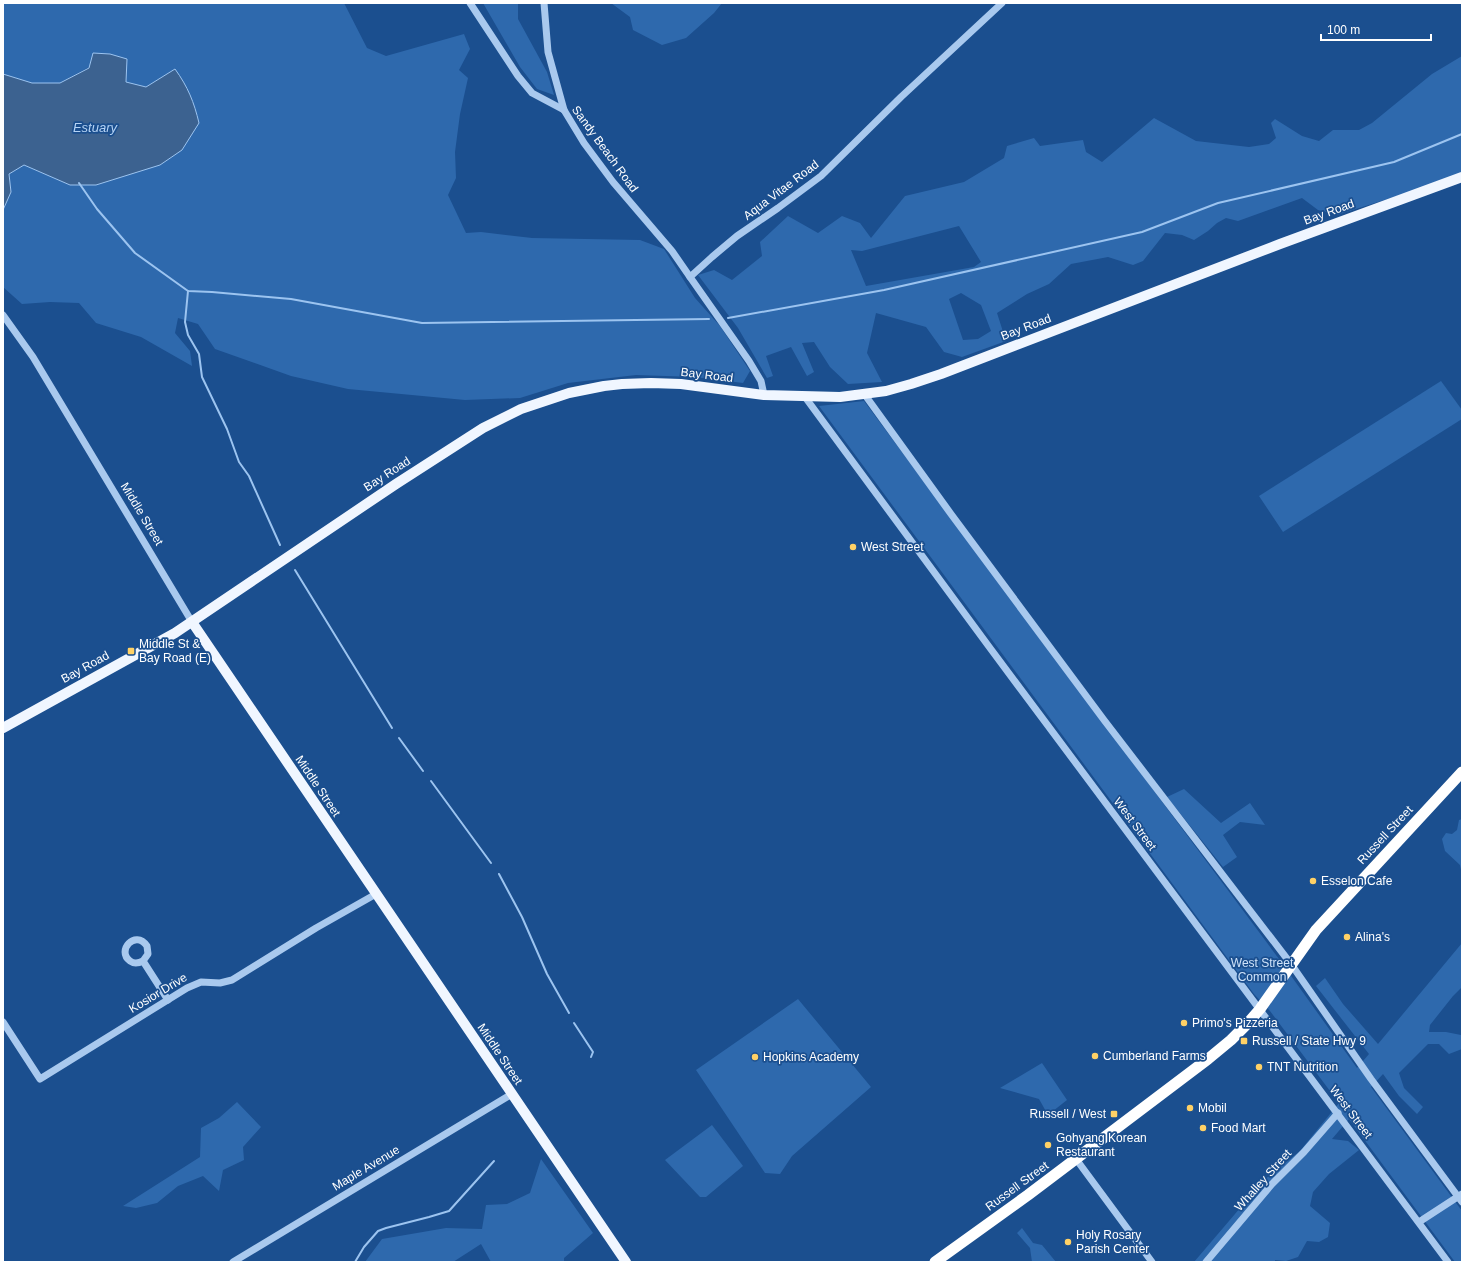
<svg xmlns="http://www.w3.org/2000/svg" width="1465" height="1265" viewBox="0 0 1465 1265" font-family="Helvetica,sans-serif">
<rect width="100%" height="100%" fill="#1b4f8f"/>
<g fill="#2e69ad" fill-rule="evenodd">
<polygon points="3,3 344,3 367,48 386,56 464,34 470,49 459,70 468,78 460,114 455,152 456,178 448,195 466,233 481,232 532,238 640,240 664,249 695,298 720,326 750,371 743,383 695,377 636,375 568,383 520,398 465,400 348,389 291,376 215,349 198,324 178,318 175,333 190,351 192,366 141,337 96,323 79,303 50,302 22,304 3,287 3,210 11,192 9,174 24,165 70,185 99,184 117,178 175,69 146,87 126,82 89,67 60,83 32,83 3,74"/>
<polygon points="483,3 518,3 518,19 547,72 554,95 537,89 520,67"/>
<polygon points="611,3 722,3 714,13 686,38 662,45 633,30 630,17"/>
<path d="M1462,56V173L1416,190L1337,215L1318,210L1302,198L1238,221L1226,218L1217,223L1208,231L1194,240L1182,235L1165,233L1143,261L1133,265L1108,257L1071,264L1049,284L1027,294L997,313L1006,341L962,357L944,352L926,327L876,313L867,353L882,382L848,384L830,367L814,342L802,343L814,372L807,376L791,347L766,356L773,376L767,378L738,328L698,275L714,270L732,280L762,256L760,242L788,216L818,233L842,216L860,223L871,238L905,196L964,182L1004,158L1007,146L1034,138L1040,146L1083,140L1086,152L1102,162L1154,118L1196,141L1249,147L1269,144L1276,138L1271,123L1275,119L1302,136L1319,141L1333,130H1359L1372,123L1432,74ZM959,226L981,262L974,267L866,286L851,250L862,251ZM961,293L981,305L991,331L978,339L963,340L949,299Z"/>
<polygon points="1441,381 1462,410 1462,419 1283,532 1259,496"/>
<polygon points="864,401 1279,959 1357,1068 1369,1054 1316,986 1325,978 1343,1004 1378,1044 1462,943 1462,987 1453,996 1430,1025 1429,1032 1446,1032 1461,1035 1462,1049 1449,1054 1439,1044 1428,1044 1399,1073 1404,1088 1423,1107 1417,1114 1399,1096 1383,1074 1371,1087 1462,1211 1462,1262 1455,1262 1349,1119 1332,1139 1348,1141 1359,1150 1329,1174 1313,1192 1310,1206 1330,1223 1328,1237 1319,1242 1307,1241 1298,1257 1286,1261 1275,1260 1275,1262 1194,1262 1264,1180 1300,1151 1339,1103 1270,1011 1254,994 819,406"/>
<polygon points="1184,789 1221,823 1250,803 1265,825 1240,822 1223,835 1237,857 1223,867 1167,797"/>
<polygon points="1462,819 1462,874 1460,865 1445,851 1442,839 1446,833 1452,834 1457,830 1459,820"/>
<polygon points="798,999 871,1087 792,1156 780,1174 765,1173 696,1070"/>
<polygon points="1042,1063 1067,1100 1048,1115 1039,1099 1000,1088"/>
<polygon points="237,1102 261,1127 243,1147 244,1160 223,1170 219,1191 203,1176 178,1186 157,1203 136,1208 123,1206 200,1157 201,1128 219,1118"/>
<polygon points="712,1125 743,1166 706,1197 700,1197 665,1160"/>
<polygon points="541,1159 593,1233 564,1258 564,1262 491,1262 481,1244 453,1262 365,1262 382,1239 446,1228 482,1229 486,1205 507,1204 530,1193"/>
<polygon points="1022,1228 1033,1243 1042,1245 1056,1262 1032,1262 1030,1248 1017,1233"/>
</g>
<path fill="#3c6290" stroke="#9cc4f0" d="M93,53L110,54L127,59L126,82L146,87L175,69C188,87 194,102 199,123L182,150L160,165L96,185H70L24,165L9,174L11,192L3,210V74L32,83H60L89,68Z"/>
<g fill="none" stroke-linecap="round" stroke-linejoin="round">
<g stroke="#9cc4f0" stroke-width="2">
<polyline points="79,183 97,209 135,253 188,291 212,292 291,299 422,323 709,319"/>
<polyline points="188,291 185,322 188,335 199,354 202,377 227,429 239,462 249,476 280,545"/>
<polyline points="728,318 884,290 1142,232 1218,203 1394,162 1462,134"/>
<polyline points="295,570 392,728"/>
<polyline points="399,738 423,771"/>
<polyline points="431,781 491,863"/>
<polyline points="499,874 522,917 547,974 569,1013"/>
<polyline points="574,1023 593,1052 591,1057"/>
<polyline points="355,1262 364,1247 378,1231 386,1228 429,1217 449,1211 494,1161"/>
</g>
<g stroke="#a9c9ee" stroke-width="7">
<polyline points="470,3 518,76 532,93 564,110 584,143 613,182 672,251 690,277"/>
<polyline points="544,3 548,52 564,110"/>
<polyline points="3,315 33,357 192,622"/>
<polyline points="764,395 761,381 749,361 690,277 712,257 737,236 778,208 821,176 901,97 1002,3"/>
<polyline points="865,395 951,514 1104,720 1291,964 1371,1079 1462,1202"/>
<polyline points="805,397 990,648 1448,1262"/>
<path d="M143,961C139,963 134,964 130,961C116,951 135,929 147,946L148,954L143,961L168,1000"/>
<polyline points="3,1022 40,1079 187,988 201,982 220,983 232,980 316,928 376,894"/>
<polyline points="1076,1159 1152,1262"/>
<polyline points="1419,1222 1462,1194"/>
<polyline points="233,1262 512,1094"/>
<polyline points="1206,1262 1272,1184 1304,1152 1338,1113"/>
</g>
<g stroke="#f0f6ff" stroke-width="10">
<polyline points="192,622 626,1262"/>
<polyline points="3,728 175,633 396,484 483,428 521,409 569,393 604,386 622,384 651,383 681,384 764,395 840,397 886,391 911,384 941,374 1280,244 1462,177"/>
</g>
<polyline stroke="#fff" stroke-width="11" points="935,1262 1028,1195 1208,1059 1231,1040 1247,1024 1260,1009 1316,930 1462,772"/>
</g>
<g fill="#ffd166" stroke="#1b4f8f" stroke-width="1.5">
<circle cx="853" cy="547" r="4"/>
<rect x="127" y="647" width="8" height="8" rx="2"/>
<circle cx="1313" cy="881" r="4"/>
<circle cx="1347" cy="937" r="4"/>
<circle cx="1184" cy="1023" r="4"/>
<rect x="1240" y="1037" width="8" height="8" rx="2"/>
<circle cx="1095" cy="1056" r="4"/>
<circle cx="755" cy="1057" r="4"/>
<circle cx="1259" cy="1067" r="4"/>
<circle cx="1190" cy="1108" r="4"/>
<rect x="1110" y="1110" width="8" height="8" rx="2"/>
<circle cx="1203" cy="1128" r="4"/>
<circle cx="1048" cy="1145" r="4"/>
<circle cx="1068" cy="1242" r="4"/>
</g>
<g text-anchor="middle" stroke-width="3.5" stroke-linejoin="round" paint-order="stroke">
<g font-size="12" fill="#fff" stroke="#1b4f8f">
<text transform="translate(605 149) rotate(54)" y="4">Sandy Beach Road</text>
<text transform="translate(781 190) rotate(-37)" y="4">Aqua Vitae Road</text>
<text transform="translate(1329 212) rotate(-20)" y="4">Bay Road</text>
<text transform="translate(1026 327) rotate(-21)" y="4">Bay Road</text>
<text transform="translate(707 375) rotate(7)" y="4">Bay Road</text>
<text transform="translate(387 474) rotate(-33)" y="4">Bay Road</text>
<text transform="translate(142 514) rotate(59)" y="4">Middle Street</text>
<text transform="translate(85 667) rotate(-29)" y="4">Bay Road</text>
<text transform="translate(318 786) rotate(56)" y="4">Middle Street</text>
<text transform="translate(1135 824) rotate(53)" y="4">West Street</text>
<text transform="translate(1385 835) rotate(-47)" y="4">Russell Street</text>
<text transform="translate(158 993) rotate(-31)" y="4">Kosior Drive</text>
<text transform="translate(500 1054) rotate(56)" y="4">Middle Street</text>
<text transform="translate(1351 1112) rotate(53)" y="4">West Street</text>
<text transform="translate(366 1168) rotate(-31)" y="4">Maple Avenue</text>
<text transform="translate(1263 1180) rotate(-48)" y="4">Whalley Street</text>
<text transform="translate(1017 1186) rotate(-36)" y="4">Russell Street</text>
</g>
<g font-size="12" fill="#fff" stroke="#1b4f8f" text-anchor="start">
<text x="861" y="551">West Street</text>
<text x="139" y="648">Middle St &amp;<tspan x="139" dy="14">Bay Road (E)</tspan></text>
<text x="1321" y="885">Esselon Cafe</text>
<text x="1355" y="941">Alina's</text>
<text x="1192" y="1027">Primo's Pizzeria</text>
<text x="1252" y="1045">Russell / State Hwy 9</text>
<text x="1103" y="1060">Cumberland Farms</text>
<text x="763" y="1061">Hopkins Academy</text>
<text x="1267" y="1071">TNT Nutrition</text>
<text x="1198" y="1112">Mobil</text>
<text x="1106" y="1118" text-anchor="end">Russell / West</text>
<text x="1211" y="1132">Food Mart</text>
<text x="1056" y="1142">Gohyang Korean<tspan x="1056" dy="14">Restaurant</tspan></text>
<text x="1076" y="1239">Holy Rosary<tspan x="1076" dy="14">Parish Center</tspan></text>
</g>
<g font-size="12" fill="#cfe3fa" stroke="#1b4f8f">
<text x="1262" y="967">West Street<tspan x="1262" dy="14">Common</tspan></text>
</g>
<g font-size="13" font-style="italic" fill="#b5d3f5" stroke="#1b4f8f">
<text x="95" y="132">Estuary</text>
</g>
</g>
<rect width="1465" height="1265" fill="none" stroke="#ffffff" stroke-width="8"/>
<path d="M1321 34v6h110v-6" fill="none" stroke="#ffffff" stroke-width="2"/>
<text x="1327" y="34" font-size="12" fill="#ffffff" stroke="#1b4f8f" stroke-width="3" paint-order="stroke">100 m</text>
</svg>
